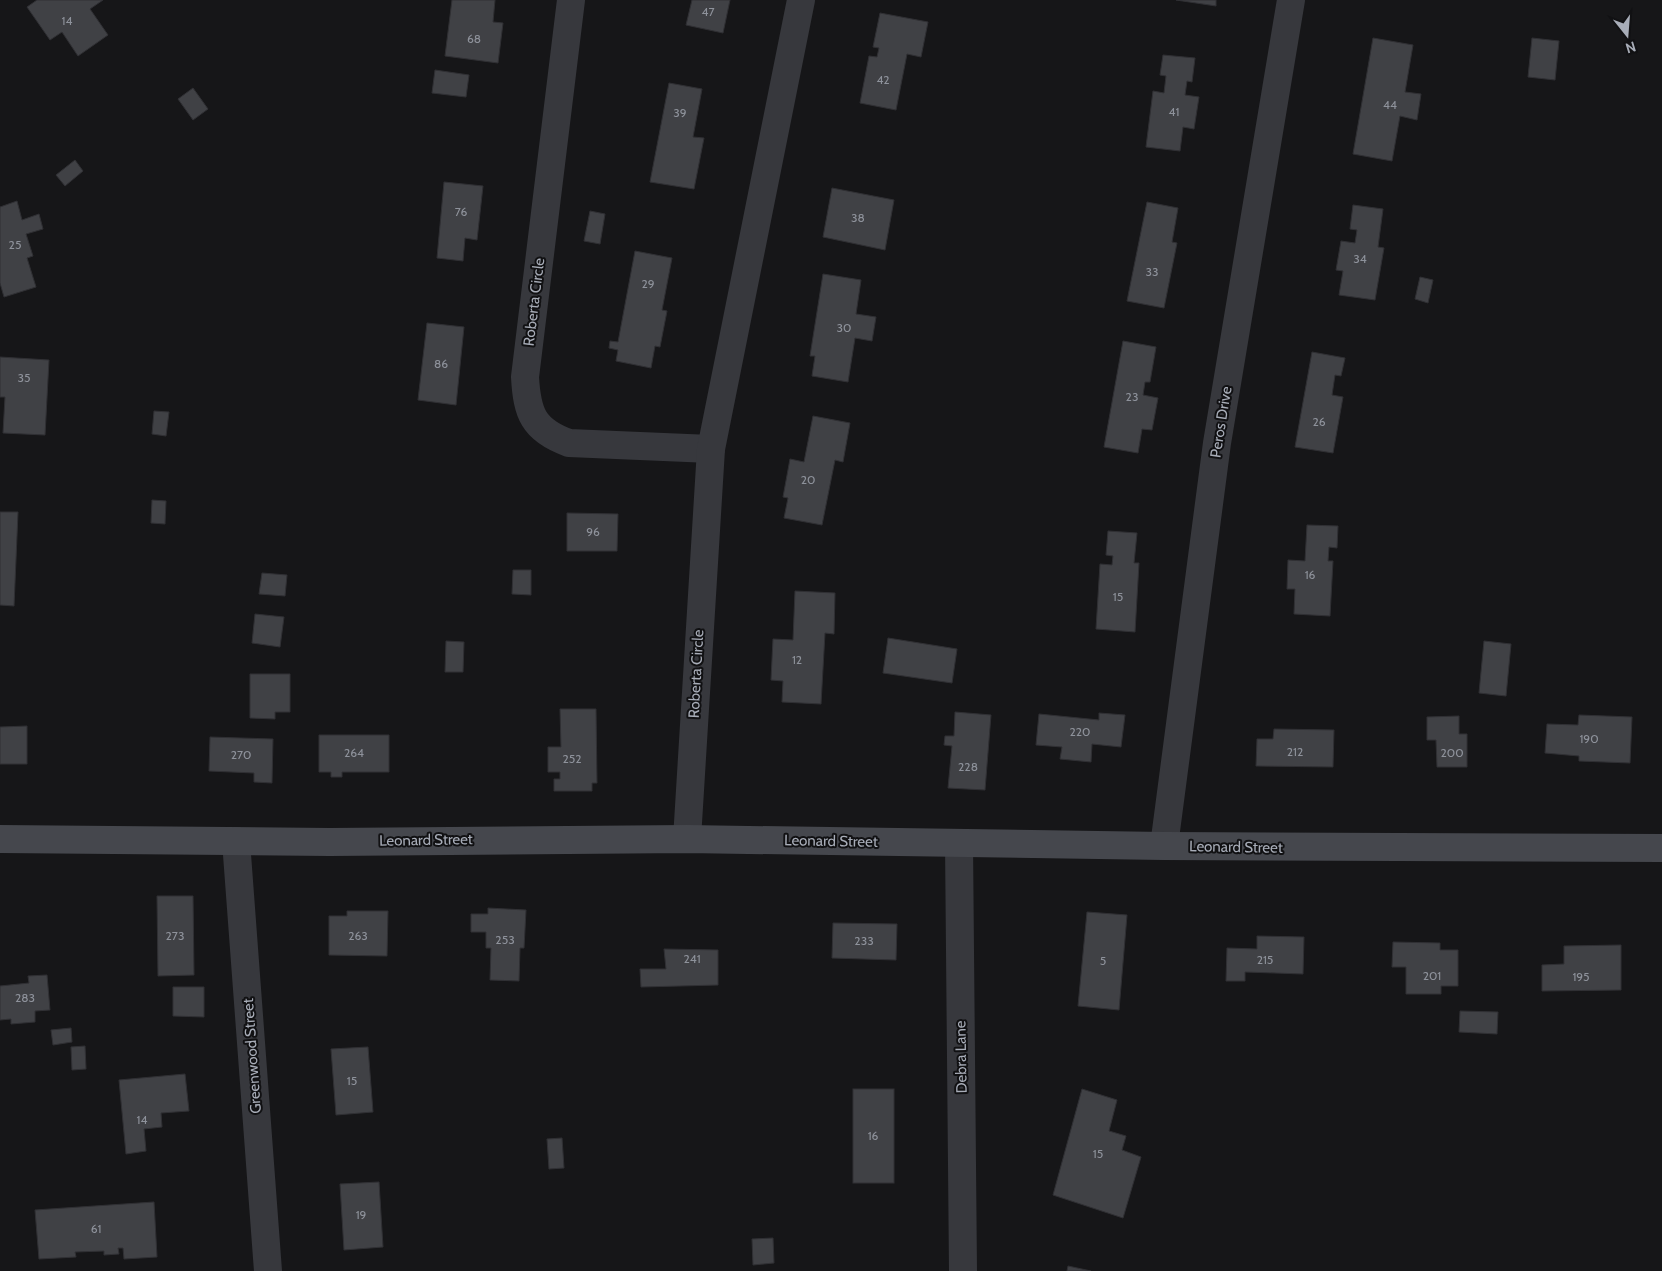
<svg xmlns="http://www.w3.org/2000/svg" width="1662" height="1271" viewBox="0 0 1662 1271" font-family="Cabin,sans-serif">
<rect width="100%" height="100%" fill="#161618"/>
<g fill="#404145" stroke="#303034">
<polygon points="37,0 103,0 90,9 108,35 78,56 62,32 50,40 27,7"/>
<polygon points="452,0 495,0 493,22 503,23 498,63 445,56"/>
<polygon points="692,0 730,0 723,33 686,25"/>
<polygon points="1176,0 1216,0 1216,6"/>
<polygon points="880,13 928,22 921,57 907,54 896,110 860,103 869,56 877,57 879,48 873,47"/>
<polygon points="1373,38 1413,45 1405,92 1421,94 1417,120 1400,116 1392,161 1353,154"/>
<polygon points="1532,38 1559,41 1555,80 1528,77"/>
<polygon points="1163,55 1195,58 1192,82 1187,81 1185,95 1199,97 1194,129 1183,127 1180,151 1146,147 1153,91 1164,93 1166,76 1160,75"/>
<polygon points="435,70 469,75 466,97 432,93"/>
<polygon points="669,83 702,89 693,137 704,138 694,189 650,182"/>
<polygon points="193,88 208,109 193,120 178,99"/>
<polygon points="75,160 83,171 65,186 56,175"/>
<polygon points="444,182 483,186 477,240 465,238 463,261 437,258"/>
<polygon points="832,188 894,200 885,250 823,237"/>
<polygon points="17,201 22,220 39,214 43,229 26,234 33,256 27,258 36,287 4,297 0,283 0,207"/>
<polygon points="1147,202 1178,208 1172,242 1177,243 1164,308 1127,301"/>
<polygon points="1353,205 1383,209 1378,247 1384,248 1375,300 1339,295 1343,271 1336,270 1341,241 1355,243 1357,230 1350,229"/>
<polygon points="590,211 605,214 600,244 584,241"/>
<polygon points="635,251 672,258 662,310 667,311 660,347 655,346 651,368 616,361 618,350 609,348 610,341 618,342"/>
<polygon points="823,274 861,280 856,314 876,317 872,341 855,338 848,382 812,376 815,356 810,356"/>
<polygon points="1420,277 1433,280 1428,303 1415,299"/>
<polygon points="427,323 464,327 456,405 418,400"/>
<polygon points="1123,341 1156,347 1150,382 1145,382 1143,395 1158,398 1152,430 1142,429 1138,453 1104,447"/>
<polygon points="1312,352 1345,358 1341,376 1335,375 1332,395 1343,397 1333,453 1295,447"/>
<polygon points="0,357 49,360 45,435 3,433 5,397 0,397"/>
<polygon points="154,411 169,412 166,436 152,434"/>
<polygon points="813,416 850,423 843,462 835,460 822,525 784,518 788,498 783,497 790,459 804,462"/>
<polygon points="152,500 166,501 165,524 151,523"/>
<polygon points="0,512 18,512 14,606 0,605"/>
<polygon points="567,513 618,514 617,551 567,551"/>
<polygon points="1307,525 1338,526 1337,548 1329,547 1328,561 1333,561 1330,616 1294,614 1295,589 1287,589 1288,560 1305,561"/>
<polygon points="1108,531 1137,533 1134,563 1139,563 1135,632 1096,629 1100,564 1112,565 1113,556 1106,555"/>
<polygon points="513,570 531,570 531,595 512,594"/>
<polygon points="262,573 287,575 285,596 259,594"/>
<polygon points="795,591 835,593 834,634 825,633 821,704 782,702 783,681 771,680 773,639 793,640"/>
<polygon points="255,614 284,617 280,647 252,643"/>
<polygon points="888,638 957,649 952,683 883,673"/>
<polygon points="446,641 464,642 463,672 445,672"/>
<polygon points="1484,641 1511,644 1506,696 1479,693"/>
<polygon points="250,674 290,674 290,712 275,712 275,719 250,718"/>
<polygon points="560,709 596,709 597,783 592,783 592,791 554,791 554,779 560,779 560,772 548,772 548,747 561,747"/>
<polygon points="955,712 991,715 985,790 948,788 952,746 944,745 945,736 954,736"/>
<polygon points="1099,713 1125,715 1121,747 1092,744 1091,762 1060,759 1062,747 1036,745 1039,714 1099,720"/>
<polygon points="1579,715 1632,717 1630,763 1579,761 1579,756 1545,753 1547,724 1578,725"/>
<polygon points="1459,716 1459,734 1467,734 1467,767 1437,767 1436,740 1427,740 1427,717"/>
<polygon points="27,726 27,764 0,764 0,727"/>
<polygon points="1274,729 1334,730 1333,767 1256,766 1257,739 1273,739"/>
<polygon points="319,735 389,735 389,772 342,772 342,777 331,777 331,772 319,772"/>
<polygon points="210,737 273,739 272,783 254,782 254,773 209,771"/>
<polygon points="157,896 193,896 194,975 158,976"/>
<polygon points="488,908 526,910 524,948 520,948 519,981 490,980 491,948 486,948 486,932 471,932 471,914 488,914"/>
<polygon points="347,911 388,911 387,956 329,955 329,916 347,916"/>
<polygon points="1087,912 1127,915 1119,1010 1078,1006"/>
<polygon points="833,923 897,924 896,960 832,958"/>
<polygon points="1257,936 1304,937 1303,974 1245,972 1245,981 1226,981 1227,948 1257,949"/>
<polygon points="1393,942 1440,943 1440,950 1458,950 1458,986 1441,986 1441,994 1406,994 1406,967 1392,967"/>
<polygon points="1621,945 1621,990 1542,991 1542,965 1564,964 1564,946"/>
<polygon points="664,949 718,950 718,985 641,987 640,969 666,969"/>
<polygon points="47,975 50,1010 35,1011 35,1022 11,1024 11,1019 0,1020 0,986 29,983 28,976"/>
<polygon points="173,987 204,987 204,1017 173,1016"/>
<polygon points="1460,1011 1498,1012 1497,1034 1459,1032"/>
<polygon points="71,1028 72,1042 53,1045 51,1030"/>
<polygon points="85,1046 86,1069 72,1070 71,1047"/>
<polygon points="368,1047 373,1112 336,1115 331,1049"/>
<polygon points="185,1074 189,1111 161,1113 162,1127 144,1129 146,1151 126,1154 119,1080"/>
<rect x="853" y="1089" width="41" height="94"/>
<polygon points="1082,1089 1117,1100 1109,1131 1126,1136 1122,1150 1141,1157 1123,1218 1053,1195"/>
<polygon points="562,1138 564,1168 549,1169 547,1139"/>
<polygon points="379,1182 383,1247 344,1250 340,1184"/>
<polygon points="154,1202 157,1257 124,1259 123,1248 118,1248 119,1254 104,1255 104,1251 75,1252 76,1257 39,1259 35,1210"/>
<polygon points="773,1238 774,1263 753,1265 752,1239"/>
<polygon points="1068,1266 1091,1271 1067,1271"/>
</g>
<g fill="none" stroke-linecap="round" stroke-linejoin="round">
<g stroke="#37383d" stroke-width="28">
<path d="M571,0L525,377C527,413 533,430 569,443L711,449"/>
<polyline points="687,839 711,449 801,0"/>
<polyline points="236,841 268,1271"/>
<polyline points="959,843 963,1271"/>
<polyline points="1164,846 1217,443 1291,0"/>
</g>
<polyline stroke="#45474d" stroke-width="28" points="0,839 330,842 687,839 1164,846 1662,848"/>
</g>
<g text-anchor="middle" stroke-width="4" stroke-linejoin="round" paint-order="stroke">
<g font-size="12" fill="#8e929b">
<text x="708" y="16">47</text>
<text x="67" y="25">14</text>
<text x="474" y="43">68</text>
<text x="883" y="84">42</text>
<text x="1390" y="109">44</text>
<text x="1174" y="116">41</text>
<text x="680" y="117">39</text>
<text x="461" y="216">76</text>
<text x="858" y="222">38</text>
<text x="15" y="249">25</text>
<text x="1360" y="263">34</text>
<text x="1152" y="276">33</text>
<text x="648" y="288">29</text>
<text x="844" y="332">30</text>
<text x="441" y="368">86</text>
<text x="24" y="382">35</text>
<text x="1132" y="401">23</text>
<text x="1319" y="426">26</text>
<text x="808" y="484">20</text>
<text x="593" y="536">96</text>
<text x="1310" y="579">16</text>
<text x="1118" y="601">15</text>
<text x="797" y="664">12</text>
<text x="1080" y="736">220</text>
<text x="1589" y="743">190</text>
<text x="1295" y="756">212</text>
<text x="354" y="757">264</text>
<text x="1452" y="757">200</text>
<text x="241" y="759">270</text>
<text x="572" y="763">252</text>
<text x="968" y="771">228</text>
<text x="175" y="940">273</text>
<text x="358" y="940">263</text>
<text x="505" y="944">253</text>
<text x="864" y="945">233</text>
<text x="692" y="963">241</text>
<text x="1265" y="964">215</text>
<text x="1103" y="965">5</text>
<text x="1432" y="980">201</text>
<text x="1581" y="981">195</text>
<text x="25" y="1002">283</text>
<text x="352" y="1085">15</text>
<text x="142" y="1124">14</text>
<text x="873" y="1140">16</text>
<text x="1098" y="1158">15</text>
<text x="361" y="1219">19</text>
<text x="96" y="1233">61</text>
</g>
<g font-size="15" fill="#a8adb8" stroke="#111113">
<text transform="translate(534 302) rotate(-83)" y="5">Roberta Circle</text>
<text transform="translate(1221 422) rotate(-81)" y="5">Peros Drive</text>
<text transform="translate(696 674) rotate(-87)" y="5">Roberta Circle</text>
<text transform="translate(426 840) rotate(-1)" y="5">Leonard Street</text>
<text transform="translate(831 841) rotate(1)" y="5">Leonard Street</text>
<text transform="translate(1236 847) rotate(1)" y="5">Leonard Street</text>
<text transform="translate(252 1056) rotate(-94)" y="5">Greenwood Street</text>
<text transform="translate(961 1057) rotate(-91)" y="5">Debra Lane</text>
</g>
</g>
<g transform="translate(1627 35) rotate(163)" stroke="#111113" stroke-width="4" paint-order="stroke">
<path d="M0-4L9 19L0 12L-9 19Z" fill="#a8adb8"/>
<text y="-8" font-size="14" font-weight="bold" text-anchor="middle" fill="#a8adb8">N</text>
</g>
</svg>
